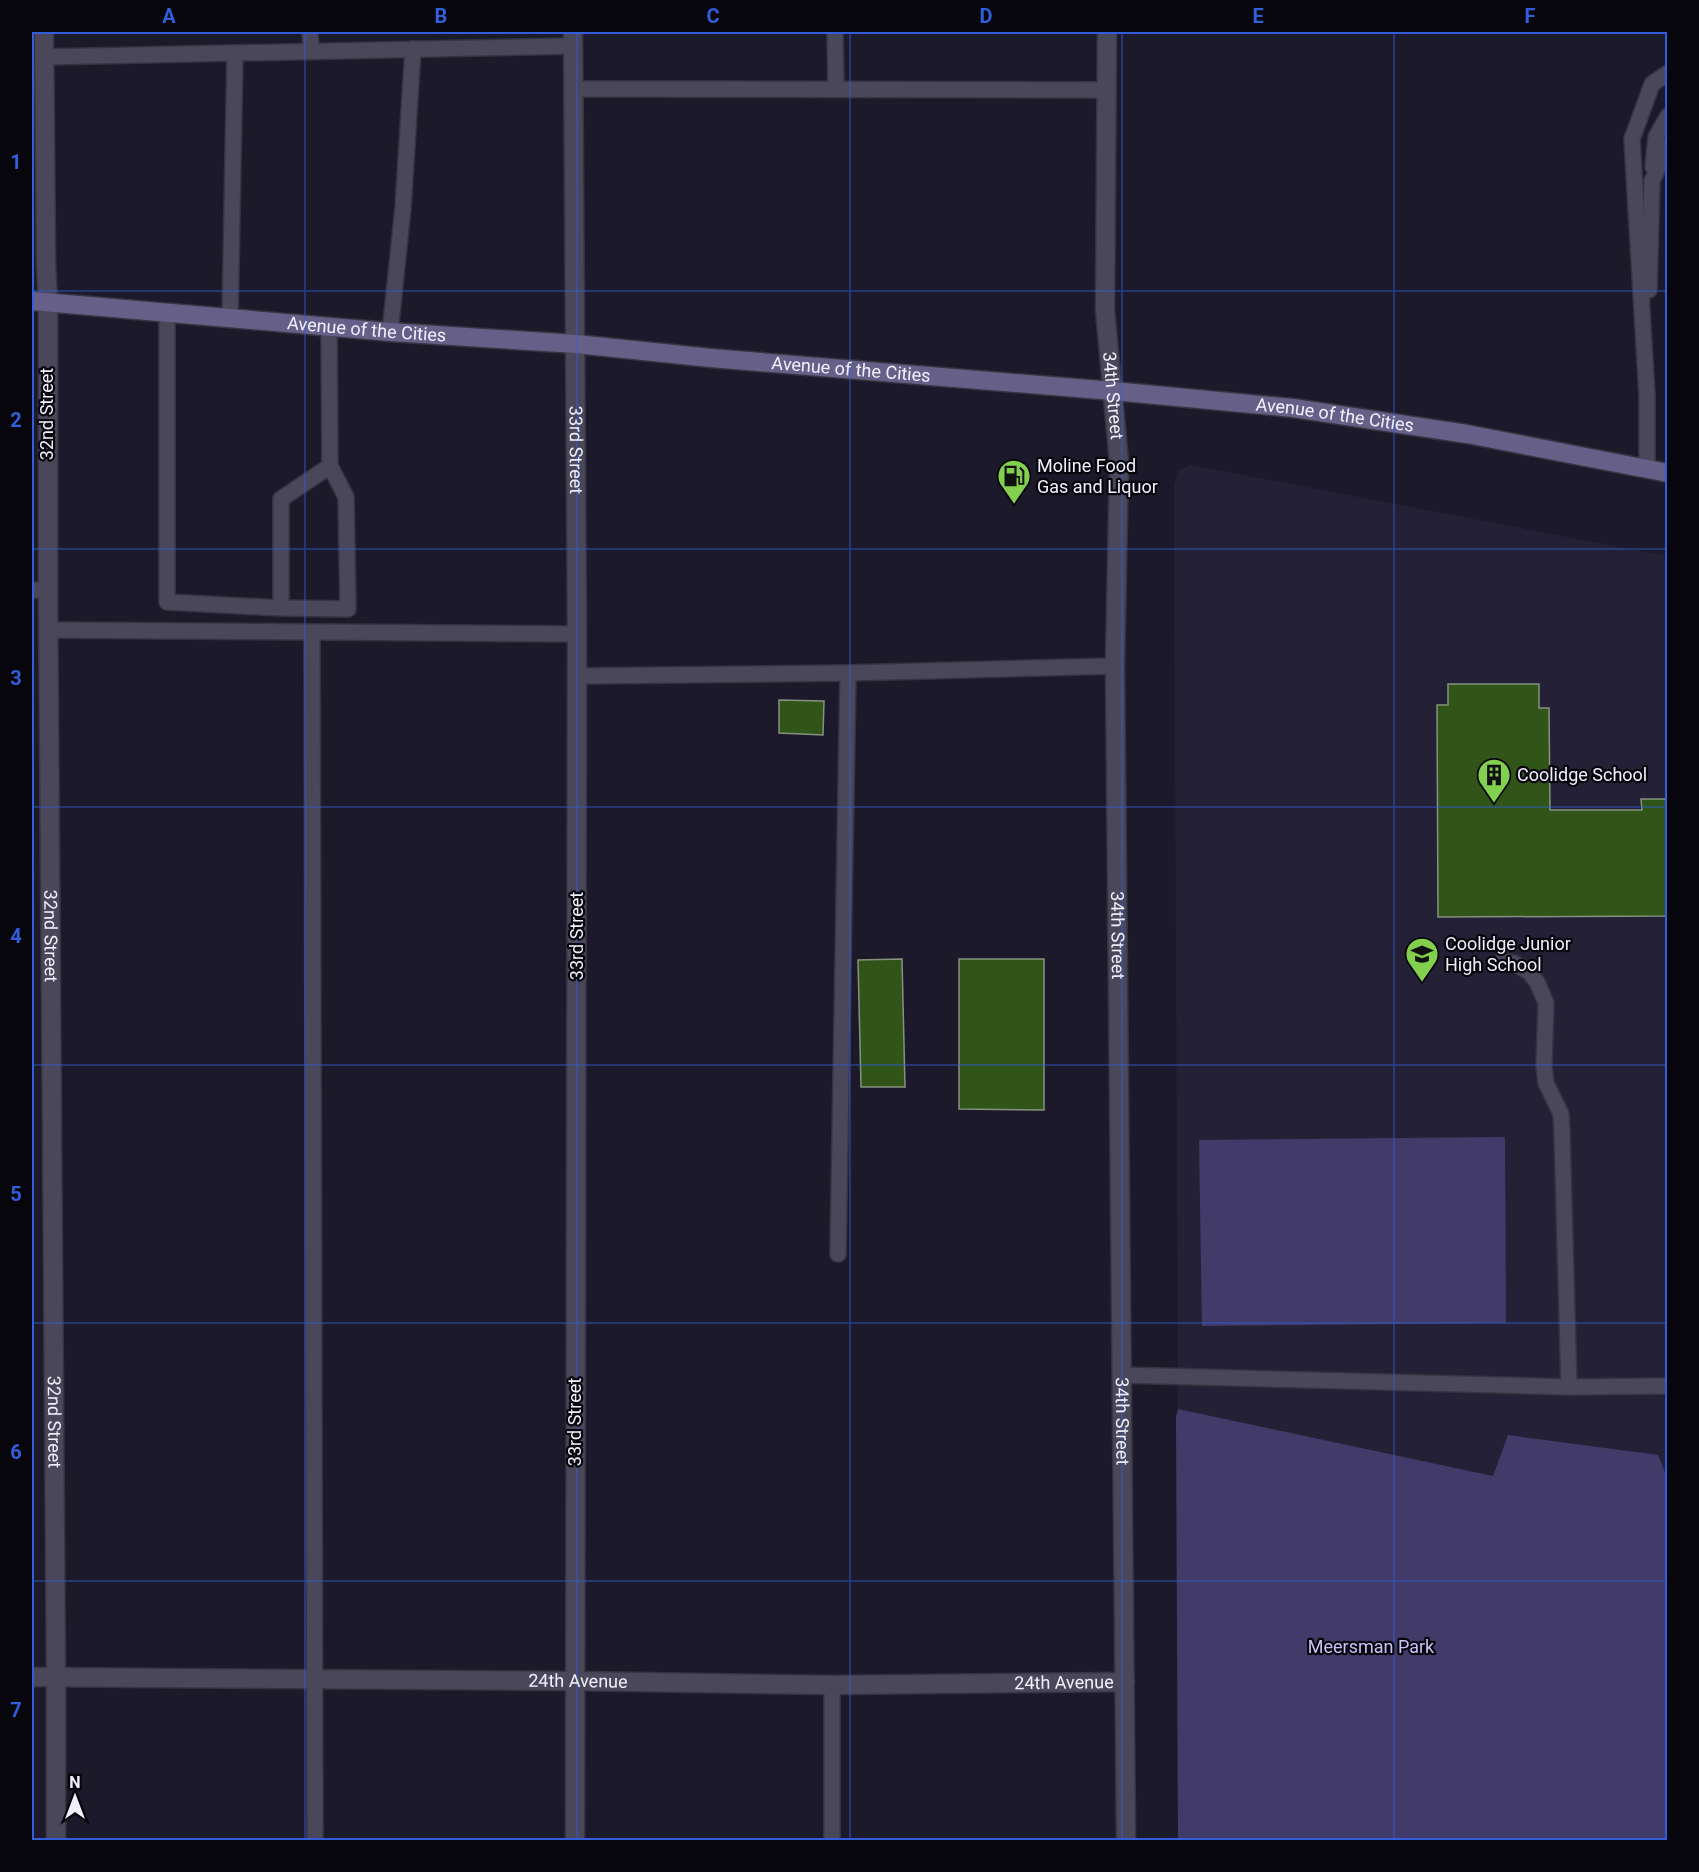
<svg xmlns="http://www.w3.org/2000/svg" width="1699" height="1872" viewBox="0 0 1699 1872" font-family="Roboto,sans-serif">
<rect width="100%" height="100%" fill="#1c1a2a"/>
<polygon fill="#242137" points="1191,465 1667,556 1667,1513 1178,1409 1174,486 1178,471"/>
<g fill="#423b69">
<polygon points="1505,1137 1506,1323 1202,1326 1199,1140"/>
<polygon points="1178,1409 1493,1476 1508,1435 1658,1455 1668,1480 1667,1840 1178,1840 1176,1417"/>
</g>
<g fill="#315418" stroke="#86927f" stroke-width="1.5">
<polygon points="1448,684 1539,684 1539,708 1549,708 1550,810 1642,810 1641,799 1668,799 1668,916 1438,917 1437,705 1448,705"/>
<polygon points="779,700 824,701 823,735 779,733"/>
<polygon points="902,959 905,1087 861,1087 858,960"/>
<polygon points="959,959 1044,959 1044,1110 959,1109"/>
</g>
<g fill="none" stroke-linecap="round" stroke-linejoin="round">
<g stroke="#363441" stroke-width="18">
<g id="service">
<polyline points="310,32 311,51"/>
<polyline points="835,32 836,89"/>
<polyline points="44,57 573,46"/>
<polyline points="573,89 1107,90"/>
<polyline points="1653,167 1656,137 1668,116"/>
<polyline points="1649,290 1652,181 1668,146"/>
<polyline points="167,312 167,602 281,608 348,609 346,497 330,466 329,327"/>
<polyline points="230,318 235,53"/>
<polyline points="390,332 403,208 413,49"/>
<polyline points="1647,469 1647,396 1632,139 1652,84 1668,73"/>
<polyline points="32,590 48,590"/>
<polyline points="281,608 281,499 330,466"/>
<polyline points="50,630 577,634"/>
<polyline points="312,632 315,1840"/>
<polyline points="577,676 848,673 1115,666"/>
<polyline points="1502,961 1514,963 1529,972 1537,982 1546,1003 1544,1066 1546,1083 1561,1114 1562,1133 1569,1387"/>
<polyline points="838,1254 848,673"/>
<polyline points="1122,1375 1569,1387 1668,1386"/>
<polyline points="832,1685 832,1840"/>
</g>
</g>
<g stroke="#363441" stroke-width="21">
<g id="minor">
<path id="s1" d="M44,32L46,263L48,302V590L56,1677V1840"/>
<path id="s2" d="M573,32L577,634L575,1840"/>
<path id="s3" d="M32,1677L575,1681L832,1685L1125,1682"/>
</g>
</g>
<g stroke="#363441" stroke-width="21">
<g id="tertiary">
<path id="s4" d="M1107,32L1105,310L1119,462L1115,666L1126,1840"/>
</g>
</g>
<g stroke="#363441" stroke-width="21">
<g id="secondary">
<path id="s5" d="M32,301L390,332L576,344L711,358L1113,391L1293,408L1467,434L1668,473"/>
</g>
</g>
<use href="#service" stroke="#494759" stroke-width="15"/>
<use href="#minor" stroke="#494759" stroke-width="18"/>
<use href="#tertiary" stroke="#494759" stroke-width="18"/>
<use href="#secondary" stroke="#666088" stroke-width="18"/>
</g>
<path fill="none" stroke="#325edc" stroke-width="1.5" stroke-opacity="0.55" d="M305,32V1840M577,32V1840M850,32V1840M1122,32V1840M1394,32V1840M32,291H1668M32,549H1668M32,807H1668M32,1065H1668M32,1323H1668M32,1581H1668"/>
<defs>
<g id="fuel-pin" transform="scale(1.725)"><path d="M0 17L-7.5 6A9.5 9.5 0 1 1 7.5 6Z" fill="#83d04e" stroke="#07060d"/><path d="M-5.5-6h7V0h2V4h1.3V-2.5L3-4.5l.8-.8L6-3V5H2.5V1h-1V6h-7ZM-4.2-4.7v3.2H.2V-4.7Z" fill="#111"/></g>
<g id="building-pin" transform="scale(1.725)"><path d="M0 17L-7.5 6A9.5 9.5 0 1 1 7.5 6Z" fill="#83d04e" stroke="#07060d"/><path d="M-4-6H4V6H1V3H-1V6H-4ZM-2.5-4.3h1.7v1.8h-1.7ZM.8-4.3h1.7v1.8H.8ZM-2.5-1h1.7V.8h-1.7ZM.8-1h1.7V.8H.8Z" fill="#111"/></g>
<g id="school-pin" transform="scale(1.725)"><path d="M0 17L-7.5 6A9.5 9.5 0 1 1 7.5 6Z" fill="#83d04e" stroke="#07060d"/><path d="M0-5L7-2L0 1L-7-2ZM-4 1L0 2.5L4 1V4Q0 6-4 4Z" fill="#111"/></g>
</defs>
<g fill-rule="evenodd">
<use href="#fuel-pin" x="1014" y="476"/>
<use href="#building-pin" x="1494" y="775"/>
<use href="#school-pin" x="1422" y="954"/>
</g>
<g text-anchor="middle" stroke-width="4.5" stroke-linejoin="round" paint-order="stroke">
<g font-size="18" fill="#f0effb" stroke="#07060d">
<text dy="6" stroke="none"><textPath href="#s5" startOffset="336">Avenue of the Cities</textPath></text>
<text dy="6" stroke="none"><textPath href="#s5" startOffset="822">Avenue of the Cities</textPath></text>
<text dy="6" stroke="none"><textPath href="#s4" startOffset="364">34th Street</textPath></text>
<text transform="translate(47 414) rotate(-90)" y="6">32nd Street</text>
<text dy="6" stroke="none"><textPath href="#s5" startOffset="1308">Avenue of the Cities</textPath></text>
<text dy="6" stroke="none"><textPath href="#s2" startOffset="418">33rd Street</textPath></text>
<text dy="6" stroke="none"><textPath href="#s1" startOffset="904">32nd Street</textPath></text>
<text transform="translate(577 936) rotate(-90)" y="6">33rd Street</text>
<text dy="6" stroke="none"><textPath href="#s4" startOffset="904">34th Street</textPath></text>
<text dy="6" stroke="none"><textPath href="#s1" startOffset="1390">32nd Street</textPath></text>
<text transform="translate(575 1422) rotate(-90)" y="6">33rd Street</text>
<text dy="6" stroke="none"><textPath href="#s4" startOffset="1390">34th Street</textPath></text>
<text dy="6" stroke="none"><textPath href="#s3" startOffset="546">24th Avenue</textPath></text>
<text dy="6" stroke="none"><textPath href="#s3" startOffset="1032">24th Avenue</textPath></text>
</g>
<g font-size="18" fill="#f0effb" stroke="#07060d" text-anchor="start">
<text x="1037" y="472">Moline Food<tspan x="1037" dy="21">Gas and Liquor</tspan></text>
<text x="1517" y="781">Coolidge School</text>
<text x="1445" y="950">Coolidge Junior<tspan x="1445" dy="21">High School</tspan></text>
</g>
<g font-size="18" fill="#c8c2f8" stroke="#07060d">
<text x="1371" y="1653">Meersman Park</text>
</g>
</g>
<rect width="1699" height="1872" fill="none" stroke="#07060d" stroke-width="66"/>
<g transform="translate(75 1797)" stroke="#07060d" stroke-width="4.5" paint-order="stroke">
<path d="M0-4.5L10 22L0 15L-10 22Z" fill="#f0effb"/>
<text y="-9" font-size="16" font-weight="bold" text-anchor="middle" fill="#f0effb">N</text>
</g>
<rect x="33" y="33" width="1633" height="1806" fill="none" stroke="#325edc" stroke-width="2"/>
<g font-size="20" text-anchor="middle" font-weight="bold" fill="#325edc">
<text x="169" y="23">A</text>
<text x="441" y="23">B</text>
<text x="713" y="23">C</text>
<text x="986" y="23">D</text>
<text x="1258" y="23">E</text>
<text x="1530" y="23">F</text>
<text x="16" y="169">1</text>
<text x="16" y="427">2</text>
<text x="16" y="685">3</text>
<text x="16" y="943">4</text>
<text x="16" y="1201">5</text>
<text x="16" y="1459">6</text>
<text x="16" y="1717">7</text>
</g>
</svg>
